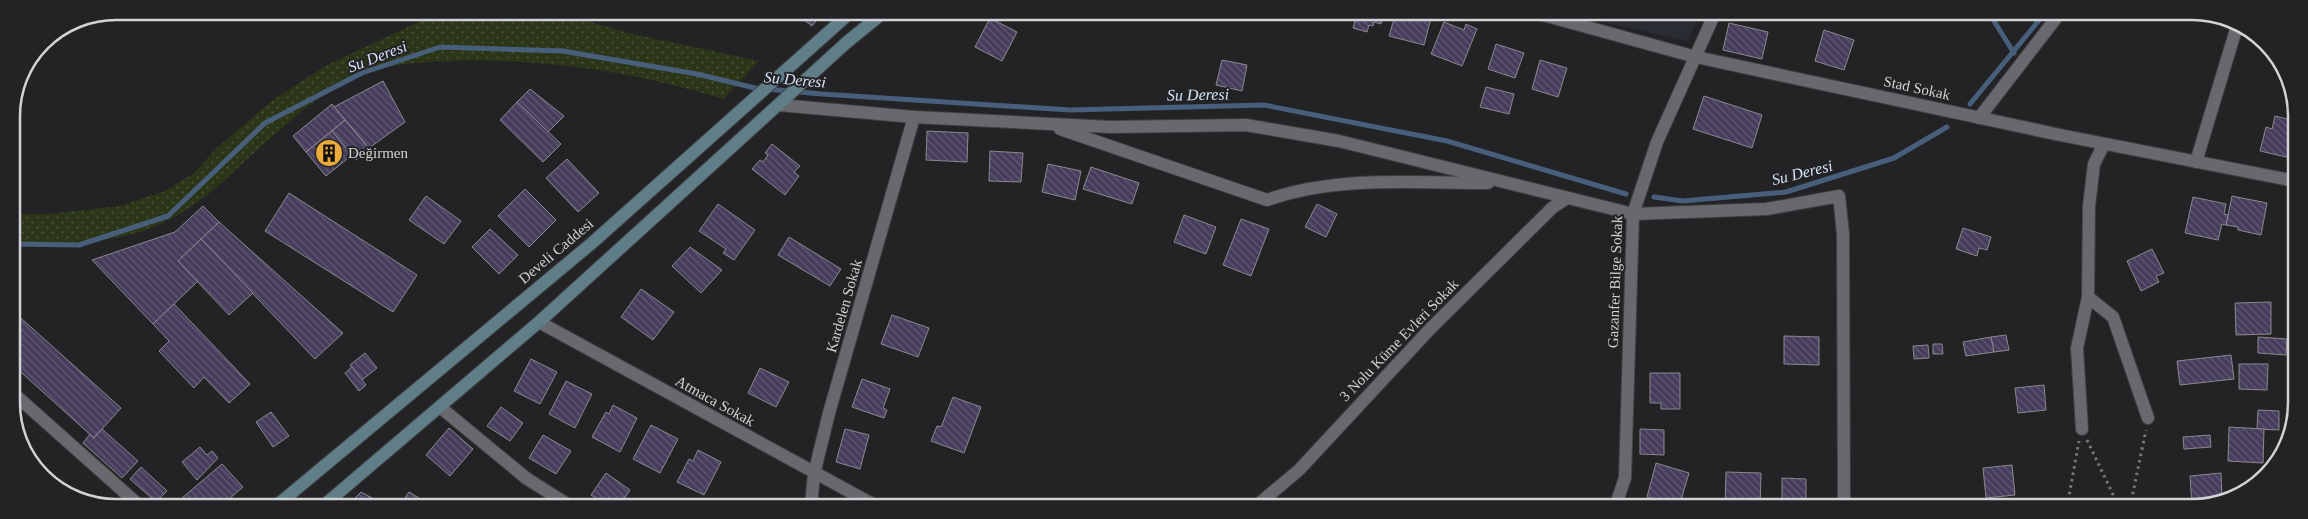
<svg xmlns="http://www.w3.org/2000/svg" width="2308" height="519" viewBox="0 0 2308 519" font-family="Georgia,serif">
<defs>
<pattern id="grass-dots" width="8" height="8" patternUnits="userSpaceOnUse" patternTransform="scale(1.25)"><rect width="8" height="8" fill="#2b3618"/><path d="M2 2h.1M6 6h.1" fill="none" stroke="#495239" stroke-width="1.8" stroke-linecap="round"/></pattern>
<pattern id="building-back-hatch" width="6" height="6" patternUnits="userSpaceOnUse" patternTransform="scale(1.25)"><rect width="6" height="6" fill="#463d5d"/><path d="M-1 5l2 2M0 0l6 6M5-1l2 2" fill="none" stroke="#605873"/></pattern>
</defs>
<rect width="100%" height="100%" fill="#232326"/>
<polygon fill="#2a2c34" points="1564,13 1701,13 1687,41"/>
<path fill="url(#grass-dots)" d="M469,12H544L565,15L633,34L759,61L724,99C635,72 546,58 453,61C416,62 381,64 347,81C320,94 296,116 273,136C249,156 228,179 203,198C145,243 83,247 12,241V214H49L120,206L165,191L194,173L218,147L273,100L327,65L427,18Z"/>
<g fill="none" stroke-linecap="round" stroke-linejoin="round">
<g stroke="#485f7c" stroke-width="5">
<polyline points="1989,13 2014,53"/>
<polyline points="1970,104 2045,13"/>
<polyline points="1654,197 1683,201 1786,192 1894,158 1947,127"/>
<polyline points="12,244 79,245 168,216 265,123 362,73 440,47 563,51 697,74 755,88 822,94 1070,110 1264,105 1447,141 1626,194"/>
</g>
</g>
<g fill="url(#building-back-hatch)" stroke="#8a898d">
<polygon points="793,12 823,12 812,26"/>
<polygon points="1341,12 1384,12 1381,24 1374,22 1373,26 1369,25 1367,32 1353,28 1355,21 1340,17"/>
<polygon points="1396,12 1432,14 1424,45 1389,36"/>
<polygon points="990,18 1017,32 1002,61 975,47"/>
<polygon points="1444,22 1464,30 1466,24 1477,29 1462,66 1431,54"/>
<polygon points="1729,23 1768,32 1762,59 1723,50"/>
<polygon points="1824,30 1854,40 1844,70 1815,61"/>
<polygon points="1496,44 1524,53 1515,78 1488,69"/>
<polygon points="1222,60 1247,65 1242,91 1216,85"/>
<polygon points="1540,60 1567,68 1558,97 1532,89"/>
<polygon points="383,81 405,122 369,148 334,107"/>
<polygon points="1486,87 1514,94 1509,114 1480,107"/>
<polygon points="530,89 564,116 548,132 517,102"/>
<polygon points="1704,96 1762,115 1752,148 1693,129"/>
<polygon points="517,102 561,144 543,162 500,120"/>
<polygon points="332,104 345,120 306,152 293,136"/>
<polygon points="2275,116 2295,121 2295,159 2260,151 2266,127 2272,129"/>
<polygon points="345,120 369,149 356,160 332,131"/>
<polygon points="332,131 352,155 326,176 306,152"/>
<polygon points="927,131 968,133 967,162 926,160"/>
<polygon points="772,144 800,166 794,172 799,176 785,195 752,169 760,160 763,162 768,155 765,153"/>
<polygon points="990,151 1023,153 1021,182 989,181"/>
<polygon points="567,159 599,193 578,212 546,178"/>
<polygon points="1048,164 1081,171 1075,200 1042,192"/>
<polygon points="1091,167 1139,183 1132,204 1083,189"/>
<polygon points="525,189 556,220 529,247 498,216"/>
<polygon points="289,193 417,275 393,312 265,231"/>
<polygon points="426,196 461,221 444,244 409,220"/>
<polygon points="2232,196 2267,203 2261,235 2238,230 2238,227 2226,225"/>
<polygon points="2193,197 2226,204 2224,214 2228,215 2226,225 2222,224 2218,240 2185,233"/>
<polygon points="718,204 755,230 734,260 723,253 726,249 699,231"/>
<polygon points="1317,204 1337,214 1326,237 1305,227"/>
<polygon points="203,206 219,222 178,261 198,281 153,324 92,260 175,232"/>
<polygon points="1184,215 1216,227 1206,254 1174,242"/>
<polygon points="1241,219 1269,229 1251,276 1223,265"/>
<polygon points="219,222 343,333 315,359 201,239"/>
<polygon points="1963,228 1991,237 1987,250 1979,248 1977,256 1956,249"/>
<polygon points="490,229 518,255 499,274 472,247"/>
<polygon points="789,237 841,269 830,286 778,255"/>
<polygon points="201,239 253,293 229,315 178,261"/>
<polygon points="690,247 722,270 701,293 672,266"/>
<polygon points="2152,249 2164,273 2156,276 2159,282 2141,291 2127,261"/>
<polygon points="641,289 674,312 653,340 621,317"/>
<polygon points="2271,302 2271,334 2236,335 2235,303"/>
<polygon points="174,304 250,384 229,403 204,377 194,388 159,351 169,341 153,324"/>
<polygon points="13,311 121,408 94,438 13,365"/>
<polygon points="892,315 929,328 918,357 881,344"/>
<polygon points="2006,335 2009,350 1994,352 1991,337"/>
<polygon points="1784,336 1819,337 1819,365 1784,364"/>
<polygon points="1991,337 1994,352 1966,356 1963,342"/>
<polygon points="2258,337 2287,339 2286,355 2258,353"/>
<polygon points="1933,344 1942,344 1943,354 1933,354"/>
<polygon points="1928,345 1929,358 1914,359 1913,346"/>
<polygon points="365,353 377,368 362,380 350,365"/>
<polygon points="2231,355 2234,379 2180,385 2177,361"/>
<polygon points="531,359 557,372 540,404 514,391"/>
<polygon points="2239,364 2268,364 2267,390 2239,389"/>
<polygon points="352,367 366,385 359,391 345,373"/>
<polygon points="760,368 789,382 776,407 748,393"/>
<polygon points="1650,373 1680,373 1680,409 1661,409 1661,403 1650,403"/>
<polygon points="862,379 890,389 883,408 887,410 884,418 852,407"/>
<polygon points="566,381 592,394 575,428 549,414"/>
<polygon points="2044,385 2046,410 2018,413 2015,388"/>
<polygon points="953,397 981,407 964,453 931,441 937,426 941,427"/>
<polygon points="613,405 637,418 620,452 592,437 606,412 609,414"/>
<polygon points="501,407 523,423 510,441 487,426"/>
<polygon points="2258,410 2279,411 2279,430 2257,429"/>
<polygon points="271,412 289,436 273,447 256,422"/>
<polygon points="651,425 678,439 660,473 633,459"/>
<polygon points="2229,427 2264,429 2263,463 2228,461"/>
<polygon points="449,428 473,449 450,476 426,455"/>
<polygon points="102,429 138,461 122,478 83,443 90,434 94,438"/>
<polygon points="845,429 869,435 860,469 836,462"/>
<polygon points="1640,429 1664,430 1664,455 1640,454"/>
<polygon points="543,435 571,451 556,474 529,458"/>
<polygon points="2210,435 2211,447 2184,449 2183,437"/>
<polygon points="200,447 207,455 212,451 218,458 197,480 182,462"/>
<polygon points="698,450 721,462 704,495 677,482 689,459 693,461"/>
<polygon points="1656,463 1689,473 1679,507 1647,497"/>
<polygon points="222,464 243,487 221,506 189,506 182,498"/>
<polygon points="2012,465 2015,495 1986,498 1983,468"/>
<polygon points="141,467 167,491 156,502 130,479"/>
<polygon points="1726,472 1761,473 1760,507 1725,507"/>
<polygon points="606,473 630,490 619,506 608,506 591,495"/>
<polygon points="2221,473 2222,498 2203,506 2192,507 2190,476"/>
<polygon points="1782,478 1806,479 1806,507 1782,507"/>
<polygon points="361,492 383,504 382,506 353,506 349,504"/>
<polygon points="409,492 432,506 400,506"/>
<polygon points="652,498 667,506 648,506"/>
</g>
<g fill="none" stroke-linecap="round" stroke-linejoin="round">
<g stroke="#3f4042" stroke-width="14">
<g id="street">
<polyline points="1536,13 1696,57 2060,135 2295,181"/>
<polyline points="779,105 914,117 1111,127 1246,125 1339,141 1633,214 1767,209 1839,196 1843,234 1844,507"/>
<polyline points="1979,118 2060,13"/>
<path d="M1060,129L1267,200C1337,175 1415,183 1488,183"/>
<polyline points="2104,144 2094,164 2089,206 2088,297 2113,317 2148,418"/>
<polyline points="2196,162 2237,26"/>
<polyline points="539,322 876,506"/>
<polyline points="13,393 140,506"/>
<polyline points="440,407 526,478 570,506"/>
<polyline points="2082,429 2077,348 2088,297"/>
<polyline points="2291,429 2295,396"/>
<polyline points="811,506 814,474 829,413 914,117"/>
<polyline points="1255,507 1299,470 1430,329 1552,208 1567,198"/>
<polyline points="1615,507 1625,478 1633,214 1657,142 1715,13"/>
</g>
</g>
<g stroke="#3f4042" stroke-width="14">
<g id="secondary">
<polyline points="276,506 592,243 851,12"/>
<polyline points="323,506 539,322 846,43 884,12"/>
</g>
</g>
<g stroke="#77777a" stroke-width="3" stroke-dasharray="2.5 4" stroke-linecap="butt">
<polyline points="2087,440 2119,507"/>
<polyline points="2067,507 2079,441"/>
<polyline points="2130,507 2146,430"/>
</g>
<use href="#street" stroke="#68696d" stroke-width="12"/>
<use href="#secondary" stroke="#5f7e87" stroke-width="12"/>
</g>
<defs>
<g id="building-disc" transform="scale(1.4375)"><circle r="9.5" fill="#ebaa39" stroke="#232326"/><path d="M-4-6H4V6H1V3H-1V6H-4ZM-2.5-4.3h1.7v1.8h-1.7ZM.8-4.3h1.7v1.8H.8ZM-2.5-1h1.7V.8h-1.7ZM.8-1h1.7V.8H.8Z" fill="#111"/></g>
</defs>
<g fill-rule="evenodd">
<use href="#building-disc" x="329" y="153"/>
</g>
<g text-anchor="middle" stroke-width="4" stroke-linejoin="round" paint-order="stroke">
<g font-size="15" fill="#d2d3d5" stroke="#232326">
<text transform="translate(1917 88) rotate(12)" y="5">Stad Sokak</text>
<text transform="translate(556 251) rotate(-40)" y="5">Develi Caddesi</text>
<text transform="translate(1615 282) rotate(-88)" y="5">Gazanfer Bilge Sokak</text>
<text transform="translate(844 306) rotate(-74)" y="5">Kardelen Sokak</text>
<text transform="translate(1399 340) rotate(-46)" y="5">3 Nolu Küme Evleri Sokak</text>
<text transform="translate(715 401) rotate(29)" y="5">Atmaca Sokak</text>
</g>
<g font-size="15" fill="#d2d3d5" stroke="#232326" text-anchor="start">
<text x="348" y="158">Değirmen</text>
</g>
<g font-size="16" font-style="italic" fill="#d2e3f7" stroke="#232326">
<text transform="translate(377 56) rotate(-21)" y="6">Su Deresi</text>
<text transform="translate(795 79) rotate(5)" y="6">Su Deresi</text>
<text transform="translate(1198 94) rotate(-1)" y="6">Su Deresi</text>
<text transform="translate(1802 172) rotate(-14)" y="6">Su Deresi</text>
</g>
</g>
<path d="M0 0H2308V519H0ZM116 20H2192A96 96 0 0 1 2288 116V403A96 96 0 0 1 2192 499H116A96 96 0 0 1 20 403V116A96 96 0 0 1 116 20Z" fill="#232326" fill-rule="evenodd"/>
<path fill="none" stroke="#d2d3d5" stroke-width="2.5" d="M116 20H2192A96 96 0 0 1 2288 116V403A96 96 0 0 1 2192 499H116A96 96 0 0 1 20 403V116A96 96 0 0 1 116 20Z"/>
</svg>
